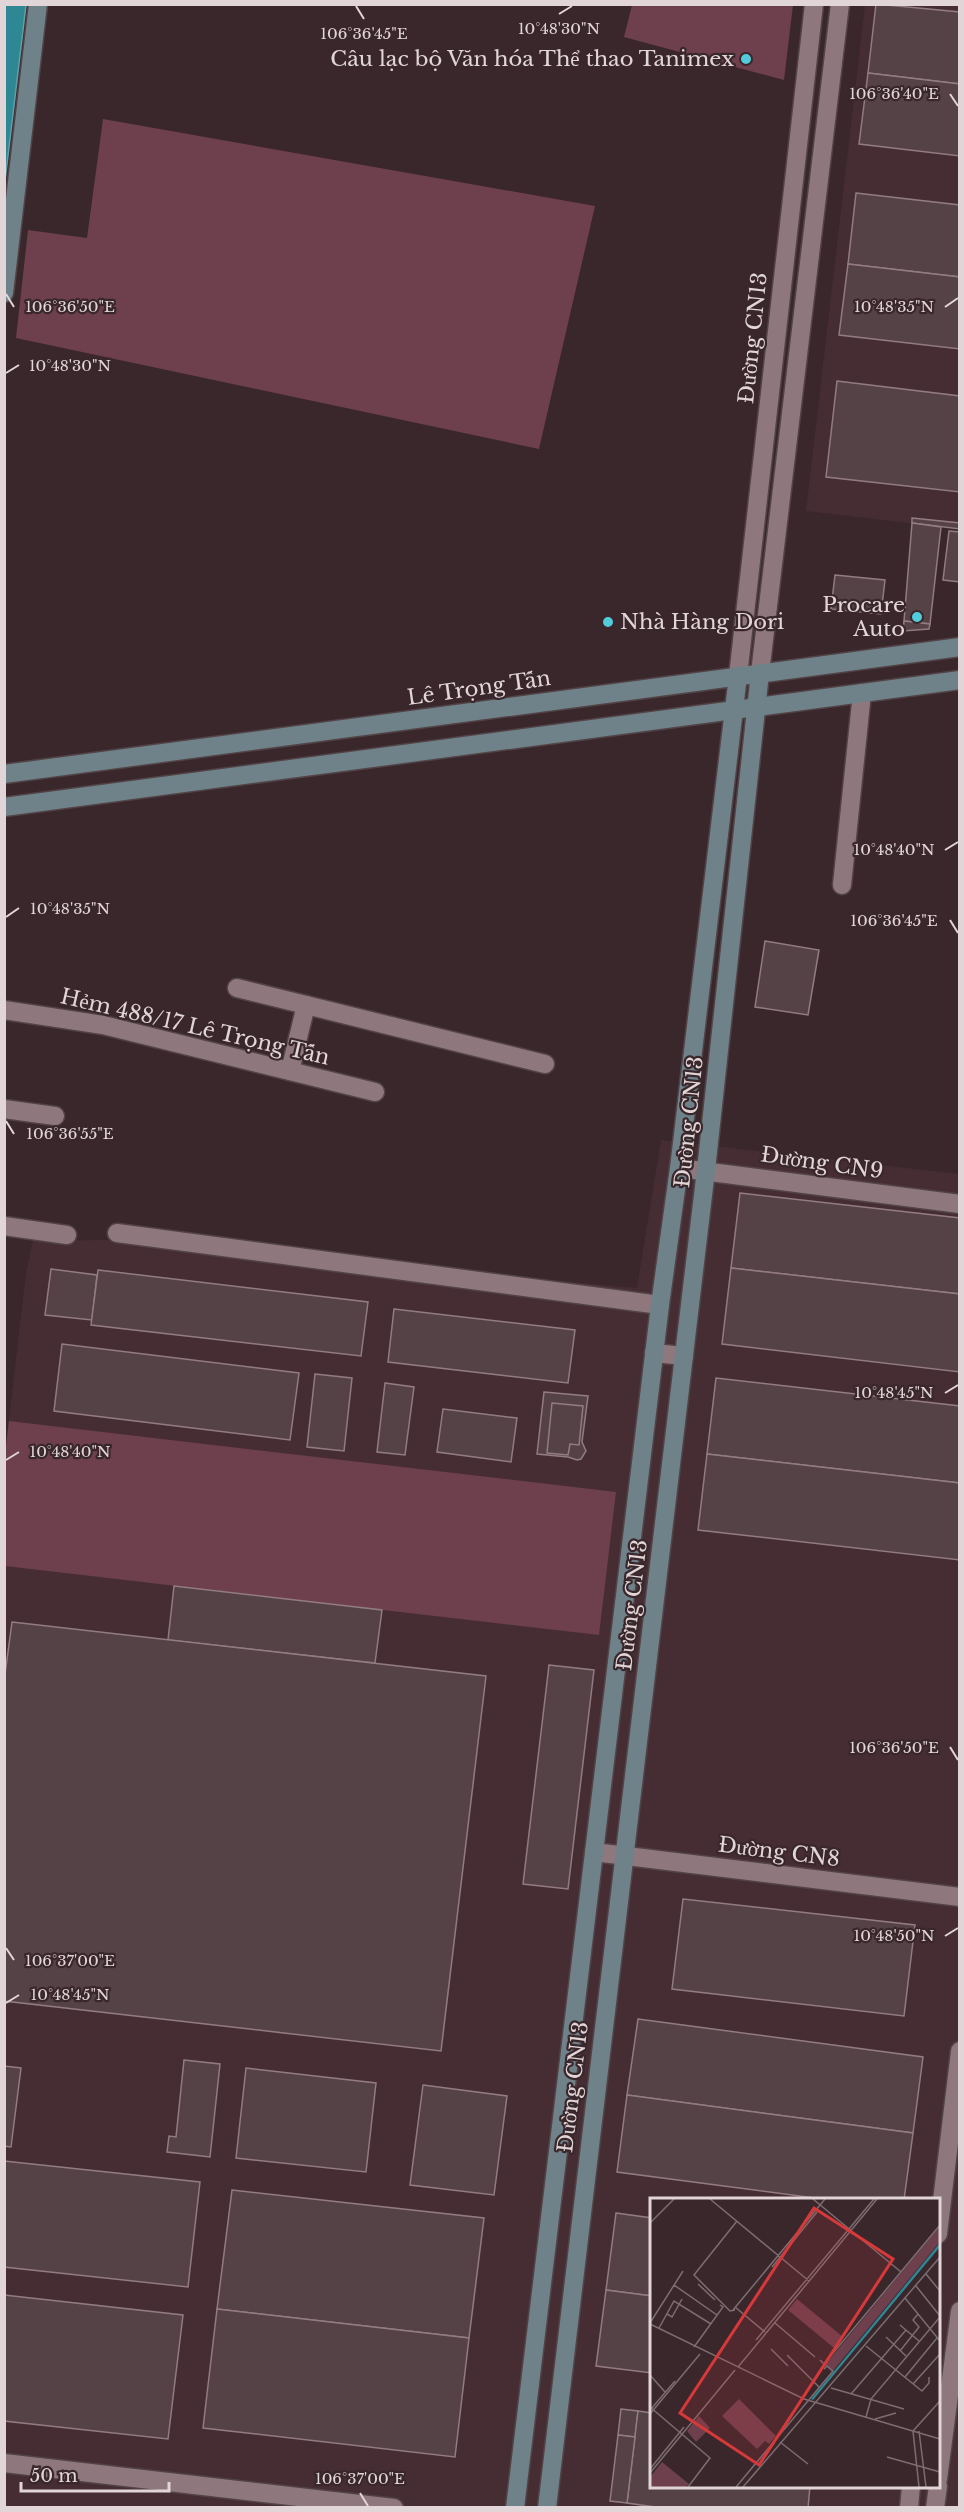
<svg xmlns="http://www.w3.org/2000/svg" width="964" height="2512" viewBox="0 0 964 2512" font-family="'Libre Baskerville',serif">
<rect width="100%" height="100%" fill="#39272c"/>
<g fill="#462d34" fill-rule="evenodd">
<polygon points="865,5 959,5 959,529 806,511"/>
<path d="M661,1140L959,1174V2507L5,2508L4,1462L26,1273L33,1241L104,1240L637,1288ZM652,2200H938V2486H652Z"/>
</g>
<g fill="#6e3f4c">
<polygon points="632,5 793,5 784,80 624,37"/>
<polygon points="103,119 595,206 539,449 16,338 28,230 87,238"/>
<polygon points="9,1421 616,1492 599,1635 5,1566 4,1462"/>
</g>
<polygon fill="#2d8893" stroke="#639fa8" stroke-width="1.5" points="5,4 26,5 5,181 4,5"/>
<g fill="#554246" stroke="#927c81" stroke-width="1.5">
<polygon points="876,4 960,12 960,84 868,73"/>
<polygon points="868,73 960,84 960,156 859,144"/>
<polygon points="856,193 960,205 960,277 848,264"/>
<polygon points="848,264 960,277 960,349 839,335"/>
<polygon points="837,381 960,396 960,492 826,477"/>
<polygon points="912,518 960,523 960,529 912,523"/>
<polygon points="912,523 941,527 930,624 904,621"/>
<polygon points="949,531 960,532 960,582 943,580"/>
<polygon points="835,575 885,580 881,614 831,609"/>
<polygon points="904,621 930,624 929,629 903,631"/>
<polygon points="765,941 819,950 808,1015 755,1007"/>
<polygon points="740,1193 960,1218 960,1294 731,1268"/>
<polygon points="731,1268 960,1294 960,1372 722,1344"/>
<polygon points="51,1269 97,1275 92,1320 45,1315"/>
<polygon points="98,1270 368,1302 361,1356 91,1325"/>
<polygon points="394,1309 575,1330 568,1383 388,1362"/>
<polygon points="62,1344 299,1373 290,1440 54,1411"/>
<polygon points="315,1374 352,1378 344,1451 307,1447"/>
<polygon points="716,1378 960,1406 960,1483 707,1454"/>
<polygon points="385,1383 414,1387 405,1455 377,1452"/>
<polygon points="544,1392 588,1396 582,1442 586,1451 581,1459 577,1460 568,1457 537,1454"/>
<polygon points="552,1403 583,1406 579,1445 570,1444 568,1455 547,1453"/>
<polygon points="443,1409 517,1418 511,1462 437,1452"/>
<polygon points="707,1454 960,1483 960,1560 698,1530"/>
<polygon points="174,1586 382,1610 375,1663 168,1640"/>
<polygon points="12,1622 486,1676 441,2051 4,2001 4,1682"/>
<polygon points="549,1665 594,1670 568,1889 523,1884"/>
<polygon points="683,1899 915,1925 904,2016 672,1989"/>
<polygon points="638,2019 923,2057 913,2133 627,2095"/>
<polygon points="184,2060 220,2064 210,2157 167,2152 169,2136 176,2137"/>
<polygon points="4,2066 21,2068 11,2147 4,2146"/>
<polygon points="246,2068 376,2083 366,2172 236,2158"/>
<polygon points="423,2085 507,2096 494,2195 410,2185"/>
<polygon points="627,2095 913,2133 904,2200 830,2200 617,2172"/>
<polygon points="4,2161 200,2182 188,2287 4,2267"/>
<polygon points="232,2190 484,2218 469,2338 217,2309"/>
<polygon points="616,2213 652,2218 652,2296 606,2290"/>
<polygon points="606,2290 652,2296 652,2373 596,2366"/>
<polygon points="4,2295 183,2315 168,2439 4,2421"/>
<polygon points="217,2309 469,2338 455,2457 203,2428"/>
<polygon points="621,2409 638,2411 635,2437 618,2435"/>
<polygon points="638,2411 652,2413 652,2486 810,2486 808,2508 663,2508 627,2503"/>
<polygon points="618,2435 635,2437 627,2503 610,2501"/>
</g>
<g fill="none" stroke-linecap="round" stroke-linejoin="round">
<g stroke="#524347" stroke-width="21">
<g id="street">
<polyline points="760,673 840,4"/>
<polyline points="738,676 814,4"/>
<polyline points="842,885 862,693"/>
<polyline points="237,988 306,1005 290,1071"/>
<polyline points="306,1005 545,1064"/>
<polyline points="4,1010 103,1025 375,1092"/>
<polyline points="4,1109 55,1116"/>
<polyline points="679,1168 960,1204"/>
<polyline points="4,1226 67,1235"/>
<polyline points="117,1233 660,1305"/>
<polyline points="654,1353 684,1356"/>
<polyline points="594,1852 960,1897"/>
<polyline points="938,2234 960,2051"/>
<polyline points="4,2463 394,2508"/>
<polyline points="938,2479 960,2311"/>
<polyline points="909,2508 911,2486"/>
<polyline points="935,2508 938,2486"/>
</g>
</g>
<g stroke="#524347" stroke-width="21">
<g id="secondary">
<polyline points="4,293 38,4"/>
<polyline points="4,774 960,647"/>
<polyline points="4,807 960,680"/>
<polyline points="515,2508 660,1305 679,1168 738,676"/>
<polyline points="547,2508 706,1170 760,673"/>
</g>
</g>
<use href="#street" stroke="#8e787d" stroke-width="18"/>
<use href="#secondary" stroke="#6f8289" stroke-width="18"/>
</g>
<path fill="none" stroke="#e1d5d8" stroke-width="2" d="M356,6L364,19M559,14L572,6M950,94L958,106M6,294L14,307M945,307L958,298M6,373L19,365M945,850L958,842M6,917L19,908M950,920L958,933M6,1121L14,1134M945,1393L958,1385M6,1460L19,1452M950,1747L958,1760M945,1936L958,1928M6,1948L14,1960M6,2003L19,1995M360,2493L368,2506"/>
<g fill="#52cbda" stroke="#39272c" stroke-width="2">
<circle cx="746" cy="59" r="6"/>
<circle cx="917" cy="617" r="6"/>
<circle cx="608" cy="622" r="6"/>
</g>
<g text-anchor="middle" stroke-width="4.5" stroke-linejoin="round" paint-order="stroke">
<g font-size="21" fill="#e1d5d8" stroke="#39272c" text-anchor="end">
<text x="734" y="66">Câu lạc bộ Văn hóa Thể thao Tanimex</text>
<text x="905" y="612">Procare<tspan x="905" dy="24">Auto</tspan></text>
<text x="620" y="629" text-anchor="start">Nhà Hàng Dori</text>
</g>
<g font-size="21" fill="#e1d5d8" stroke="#39272c">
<text transform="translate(753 338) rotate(-84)" y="7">Đường CN13</text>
<text transform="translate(479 688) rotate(-8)" y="7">Lê Trọng Tấn</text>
<text transform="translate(195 1027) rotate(13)" y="7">Hẻm 488/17 Lê Trọng Tấn</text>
<text transform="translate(689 1122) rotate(-84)" y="7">Đường CN13</text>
<text transform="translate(822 1163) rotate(8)" y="7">Đường CN9</text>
<text transform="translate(632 1605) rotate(-83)" y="7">Đường CN13</text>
<text transform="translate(779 1852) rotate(7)" y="7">Đường CN8</text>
<text transform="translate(573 2087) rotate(-83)" y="7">Đường CN13</text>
</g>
</g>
<g transform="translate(650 2198)">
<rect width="290" height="290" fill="#39272c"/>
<path d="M289,29V45L182,174L175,167ZM147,101L193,139L184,150L138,112ZM89,201L126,238L119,246L115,243L107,251L72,218ZM49,218L60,230L46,244L37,233ZM12,264L39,286L36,289H0V279Z" fill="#6e3f4c"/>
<path d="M289,46V50L163,202L161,201Z" fill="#2d8893"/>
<path fill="none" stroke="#7c6d71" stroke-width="1.5" d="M60,1L159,83M163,1L251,74M0,25L24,1M122,69L167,14M276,76L290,93M48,86L65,102M24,87L67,117M266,88L290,118M255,100L290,143M85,109L115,134M83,112L175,1M85,112L80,113L44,77L87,23M17,116L22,119L32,101M0,125L33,73M125,125L165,159M0,126L154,201L290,241M250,127L269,143M9,130L24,103L61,126M236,139L256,158M106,142L224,1M216,148L272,193L279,185V179M44,149L73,109L70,107M121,151L138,168M250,153L269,129L263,122L268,116M137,157L169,189M170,162L174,166L290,27M88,169L227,1M0,177L15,194M255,179L287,140M263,186L290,156M181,190L254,211M201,196L256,132M0,209L60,260L38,289M1,211L25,183M0,216L50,156M216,219L221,201L290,119M225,221L246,215M269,233L276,289M130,244L158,266M237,259L290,274M0,271L34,229M0,275L85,172M86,289L183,173L177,168L174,171M93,289L290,59M269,289L263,233L290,203"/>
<path fill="#d7393a" fill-opacity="0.15" stroke="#d7393a" stroke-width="3" d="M164,10L243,61L109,267L30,215Z"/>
<rect width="290" height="290" fill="none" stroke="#e1d5d8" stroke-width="3"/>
</g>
<g font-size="15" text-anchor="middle" fill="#e1d5d8" stroke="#39272c" stroke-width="4.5" stroke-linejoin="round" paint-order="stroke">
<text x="559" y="34">10°48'30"N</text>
<text x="364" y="39">106°36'45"E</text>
<text x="894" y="99">106°36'40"E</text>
<text x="894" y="312">10°48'35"N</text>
<text x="70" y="312">106°36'50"E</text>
<text x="70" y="371">10°48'30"N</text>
<text x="894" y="855">10°48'40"N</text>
<text x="70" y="914">10°48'35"N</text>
<text x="894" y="926">106°36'45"E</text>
<text x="70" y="1139">106°36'55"E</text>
<text x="894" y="1398">10°48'45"N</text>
<text x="70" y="1457">10°48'40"N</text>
<text x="894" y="1753">106°36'50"E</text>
<text x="894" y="1941">10°48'50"N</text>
<text x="70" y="1966">106°37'00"E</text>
<text x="70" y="2000">10°48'45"N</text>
<text x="360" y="2484">106°37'00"E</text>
</g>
<rect width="964" height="2512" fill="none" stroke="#e1d5d8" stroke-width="12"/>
<path d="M21 2482v9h148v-9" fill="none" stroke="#e1d5d8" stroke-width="3"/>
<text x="30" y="2482" font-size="18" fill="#e1d5d8" stroke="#39272c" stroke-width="4.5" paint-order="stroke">50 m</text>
</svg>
